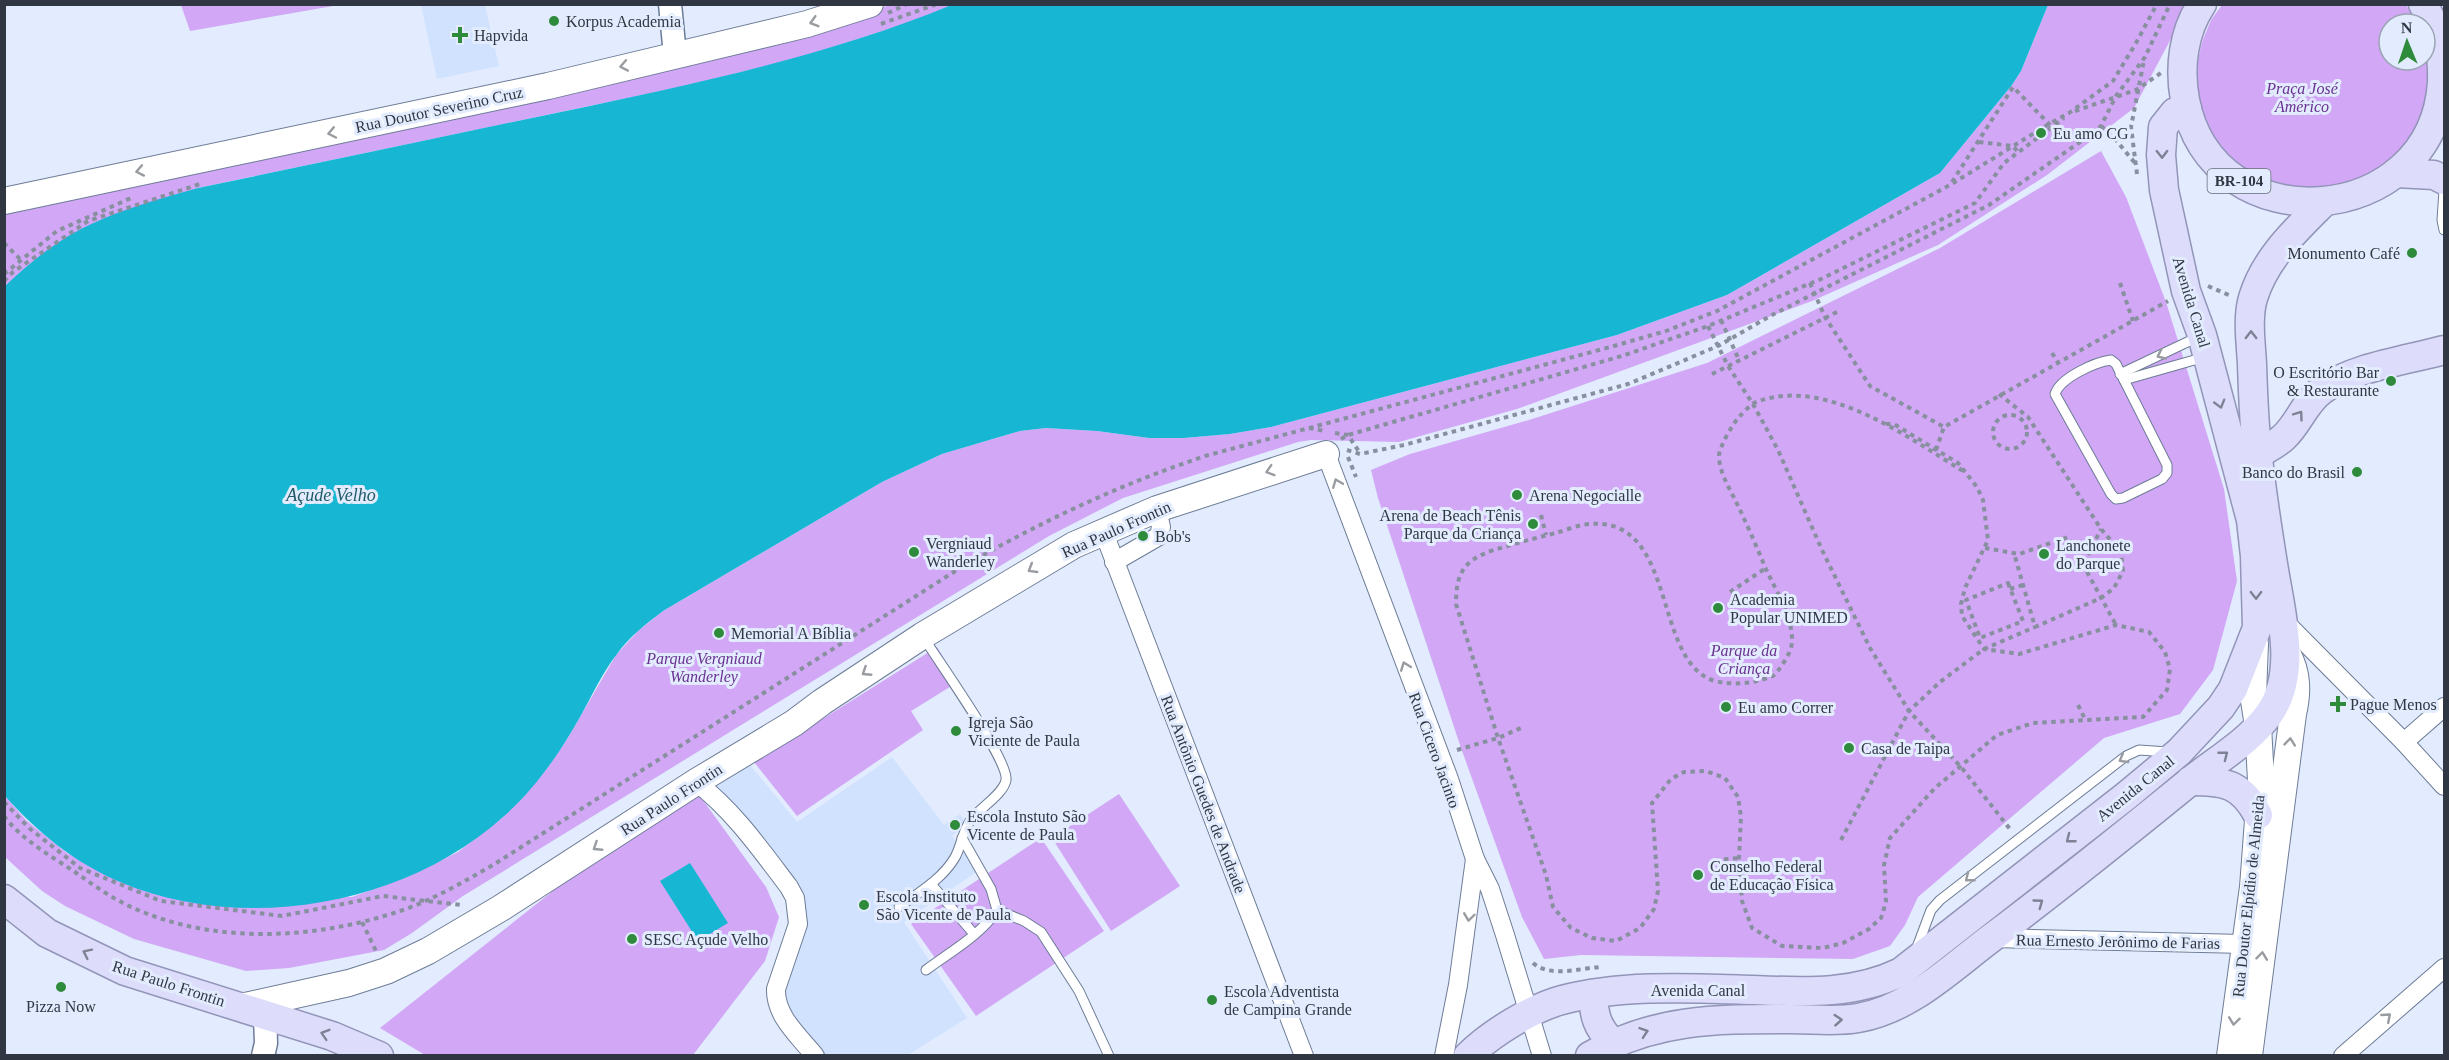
<svg xmlns="http://www.w3.org/2000/svg" width="2449" height="1060" viewBox="0 0 2449 1060" font-family="Georgia,serif">
<rect width="100%" height="100%" fill="#e2ecfe"/>
<g fill="#d1e2ff">
<polygon points="421,5 485,5 499,66 437,79"/>
<polygon points="892,757 944,825 960,814 966,824 952,836 979,870 904,922 967,1018 908,1055 822,1055 775,996 800,909 714,787 750,765 797,822"/>
</g>
<g fill="#d1a7f6">
<polygon points="181,5 181,4 339,5 190,31"/>
<polygon points="891,5 954,5 908,23 795,59 685,86 198,188 59,242 5,287 4,209 700,57"/>
<polygon points="2048,5 2189,5 2134,108 2047,175 1938,245 1812,301 1517,409 1399,442 1311,440 1298,442 1123,498 1049,536 463,896 412,933 384,950 289,968 246,971 134,939 65,906 42,891 5,857 5,796 27,821 67,853 120,882 352,897 407,877 458,852 503,817 542,775 566,741 616,655 638,631 663,611 882,482 942,454 1020,431 1046,428 1097,431 1149,438 1184,438 1230,434 1271,427 1617,335 1727,295 1940,173 2012,85 2021,71"/>
<polygon points="2222,5 2406,5 2419,24 2389,24 2389,60 2425,60 2425,37 2430,56 2424,121 2378,175 2310,194 2243,171 2211,135 2202,113 2197,89 2197,65 2202,42 2211,20"/>
<polygon points="2101,151 2126,197 2166,302 2224,489 2237,581 2213,670 2180,714 2104,738 1918,897 1905,925 1890,946 1853,959 1581,955 1544,959 1522,917 1461,748 1378,498 1371,470 1410,454 1529,420 1707,363 1940,248"/>
<polygon points="937,647 958,682 911,711 923,730 797,816 754,762"/>
<polygon points="697,792 766,887 779,917 765,961 693,1055 425,1055 380,1028 582,868"/>
<polygon points="1119,794 1180,886 1111,931 1052,838"/>
<polygon points="1041,838 1104,931 976,1016 911,924"/>
</g>
<g fill="#17b7d4">
<path d="M954,4L2048,5L2021,71L2012,85L1940,173L1727,295L1617,335L1271,427L1230,434L1184,438H1149L1097,431L1046,428L1020,431L942,454L882,482L663,611C646,624 629,637 617,654C602,673 592,696 580,717C560,753 534,790 503,817C404,906 243,934 120,882C75,863 37,832 5,796L4,287C21,271 39,255 59,242C100,215 151,201 198,188C319,163 440,137 561,112C694,84 828,56 954,4Z"/>
<polygon points="690,863 728,923 698,941 660,881"/>
</g>
<g fill="none" stroke-linecap="round" stroke-linejoin="round">
<g stroke="#6d7c96" stroke-width="11">
<g id="service">
<polyline points="2444,190 2442,220 2444,230"/>
<path d="M2111,360L2116,364L2167,465V473L2162,479L2123,498L2116,499L2111,494L2055,394C2060,378 2095,362 2111,360Z"/>
<polyline points="2120,374 2200,336"/>
<polyline points="2124,380 2205,357"/>
<polyline points="931,884 974,934"/>
<path d="M899,907C918,893 941,880 954,859C961,848 962,833 970,821C978,809 1004,794 1006,780C1009,760 938,661 924,638"/>
<polyline points="997,910 1024,921 1041,932 1079,991 1109,1056"/>
<polyline points="1916,950 1931,910 1940,900 2126,756 2139,750 2168,752"/>
<path d="M926,970C950,952 981,935 997,910L991,889L962,838"/>
</g>
</g>
<g stroke="#6d7c96" stroke-width="20">
<g id="minor">
<polyline points="1326,454 1449,779 1475,859 1458,985 1444,1056"/>
<polyline points="1104,533 1304,1056"/>
<polyline points="1114,562 1159,536 1161,527 1157,509"/>
<polyline points="2285,622 2404,742 2444,786"/>
<polyline points="2404,742 2444,707"/>
<path d="M696,782C733,810 761,850 789,887L795,898L798,924L776,989C775,1016 799,1036 815,1056"/>
<polyline points="1475,859 1490,889 1505,935 1542,1056"/>
<polyline points="1991,938 2244,944"/>
<polyline points="2343,1056 2444,968"/>
</g>
</g>
<g stroke="#6d7c96" stroke-width="25">
<g id="tertiary">
<polyline points="670,4 675,55"/>
<polyline points="263,1056 266,1043 265,1015"/>
</g>
</g>
<g stroke="#6d7c96" stroke-width="28">
<g id="secondary">
<polyline points="4,201 548,86 807,24 870,4"/>
<polyline points="241,1007 349,983 386,971 428,951 501,908 696,782 794,723 822,702 922,636 1074,545 1157,509 1326,454"/>
<polyline points="2230,1056 2253,887 2261,780 2258,726 2253,694 2255,644"/>
<path d="M2249,1056L2293,714C2298,692 2298,673 2287,653"/>
</g>
</g>
<g stroke="#9294b8" stroke-width="31">
<g id="primary">
<path d="M2202,4C2183,32 2179,68 2185,100C2213,246 2433,230 2442,82C2443,54 2438,28 2423,4"/>
<polyline points="2396,173 2434,175 2444,180"/>
<path d="M2257,455C2266,449 2277,444 2284,437C2299,423 2305,402 2322,390C2353,367 2408,360 2444,350"/>
<path d="M2190,781C2224,781 2241,783 2258,815"/>
<polyline points="4,899 47,933 125,971 332,1036 379,1056"/>
<path d="M1593,994C1594,1017 1597,1026 1612,1043"/>
<path d="M1468,1056C1490,1034 1532,1008 1562,1000C1623,984 1691,988 1753,990C1804,992 1854,995 1901,972L2126,796L2179,752L2221,707L2233,689L2257,628L2255,556L2251,520L2202,335L2186,291L2164,190L2161,155L2163,127L2175,112L2187,109"/>
<path d="M1590,1056C1655,1018 1719,1019 1791,1019C1814,1019 1836,1022 1858,1018C1911,1009 1952,967 1994,936C2060,887 2124,835 2188,783C2215,761 2249,742 2269,714C2298,674 2281,613 2274,570C2268,533 2262,495 2258,458C2254,427 2253,395 2252,364C2251,344 2247,318 2253,298C2265,258 2296,230 2324,202"/>
</g>
</g>
<g stroke="#88909f" stroke-width="4" stroke-dasharray="4.5 4.5" stroke-linecap="butt">
<polyline points="888,13 907,4"/>
<polyline points="881,24 937,4"/>
<polyline points="2075,111 2136,90 2161,73"/>
<polyline points="2101,126 2115,139 2135,163"/>
<polyline points="1979,142 2013,146 2018,152"/>
<polyline points="2137,174 2131,127 2144,60"/>
<polyline points="1952,182 2013,87 2050,125"/>
<polyline points="4,243 20,259"/>
<polyline points="4,274 57,231 131,198"/>
<polyline points="4,281 13,272 88,221 203,183"/>
<polyline points="1810,283 1825,317 1870,386 1944,427"/>
<polyline points="2120,283 2133,321"/>
<polyline points="2208,286 2231,296"/>
<polyline points="1721,320 1739,360"/>
<polyline points="1708,326 1728,366 1753,404 1778,450 1822,550 1870,648 1909,711 1961,767 2010,829"/>
<polyline points="2052,353 2058,362"/>
<polyline points="1712,374 1837,312"/>
<polyline points="1999,394 2028,417 2101,529 2121,552 2123,571 2114,588 2101,598 2035,627 2014,553"/>
<circle cx="2010" cy="432" r="17"/>
<path d="M1886,424H1894L1958,463L1977,487L1983,500L1988,540L1965,588L1961,604L1962,616L1984,649L2019,654L2116,625L2149,632L2165,652L2170,669L2167,690L2143,717L2033,723L1997,735L1934,789L1890,838L1884,865L1886,902L1881,918L1869,929L1843,943L1823,948L1782,946L1752,928L1742,901L1739,858L1741,817L1738,797L1725,778L1706,771L1684,772L1671,779L1652,803L1658,891L1654,909L1640,928L1616,941L1592,938L1571,928L1553,907L1546,875L1498,738L1456,604C1456,574 1463,560 1494,550C1514,544 1535,538 1556,533C1566,530 1578,525 1589,524C1679,516 1651,662 1715,681C1732,685 1748,684 1764,679C1774,677 1776,674 1782,665C1787,658 1793,647 1792,638C1791,614 1776,591 1766,569C1757,548 1748,526 1738,506C1731,490 1719,474 1719,455C1720,446 1733,423 1740,416C1744,412 1749,406 1754,403C1823,374 1907,437 1963,471"/>
<polyline points="1309,428 1325,431"/>
<polyline points="1335,433 1348,435 1360,453"/>
<polyline points="1341,439 1348,435 1622,356 1708,326 1821,279 1975,203 2004,163 2064,118"/>
<polyline points="1347,450 1360,454 1404,445 1628,384 1718,346 1772,315 1989,205 2093,133 2101,126 2116,96 2145,57 2170,4"/>
<polyline points="1936,450 1944,427 2168,301"/>
<polyline points="1348,457 1356,477"/>
<polyline points="1541,515 1546,535"/>
<polyline points="1985,548 2019,554 2068,537 2116,625"/>
<polyline points="2084,563 2101,529"/>
<polygon points="2008,583 2023,621 1980,638 1966,600"/>
<polyline points="2010,589 2023,585"/>
<polyline points="1730,592 1766,568"/>
<polyline points="2078,705 2085,719"/>
<polyline points="1457,750 1498,738 1521,728"/>
<polyline points="4,802 29,828 80,868 161,901 282,916 383,896 461,905"/>
<path d="M4,816C22,840 51,856 75,872C92,884 110,897 129,906C212,945 314,940 400,911C433,900 463,882 493,865L957,570C1038,523 1116,486 1205,456L1614,346L1666,331L1717,311L1950,185L2049,124L2069,113L2113,81L2136,43L2157,4"/>
<polyline points="1841,840 1909,711 1940,682 1984,649 2035,627"/>
<polyline points="1715,860 1739,858"/>
<polyline points="362,922 376,951"/>
<path d="M1533,963C1550,978 1580,968 1601,967"/>
</g>
<use href="#service" stroke="#fff" stroke-width="9"/>
<use href="#minor" stroke="#fff" stroke-width="18"/>
<use href="#tertiary" stroke="#fff" stroke-width="22"/>
<use href="#secondary" stroke="#fff" stroke-width="26"/>
<use href="#primary" stroke="#ddddfb" stroke-width="28"/>
</g>
<defs><path id="oneway-chevron" d="M-2-3.5L2.5 0L-2 3.5" fill="none" stroke-width="1.6" stroke-linecap="round" stroke-linejoin="round" transform="scale(1.5)"/></defs>
<g stroke="#989ba0">
<use href="#oneway-chevron" transform="translate(814 22) rotate(164)"/>
<use href="#oneway-chevron" transform="translate(624 66) rotate(169)"/>
<use href="#oneway-chevron" transform="translate(332 133) rotate(168)"/>
<use href="#oneway-chevron" transform="translate(140 171) rotate(169)"/>
<use href="#oneway-chevron" transform="translate(2161 355) rotate(155)"/>
<use href="#oneway-chevron" transform="translate(1270 471) rotate(162)"/>
<use href="#oneway-chevron" transform="translate(1337 483) rotate(-112)"/>
<use href="#oneway-chevron" transform="translate(1032 569) rotate(149)"/>
<use href="#oneway-chevron" transform="translate(1405 666) rotate(-111)"/>
<use href="#oneway-chevron" transform="translate(866 672) rotate(147)"/>
<use href="#oneway-chevron" transform="translate(2290 742) rotate(-84)"/>
<use href="#oneway-chevron" transform="translate(2123 759) rotate(150)"/>
<use href="#oneway-chevron" transform="translate(597 847) rotate(147)"/>
<use href="#oneway-chevron" transform="translate(1969 878) rotate(142)"/>
<use href="#oneway-chevron" transform="translate(1469 917) rotate(98)"/>
<use href="#oneway-chevron" transform="translate(2262 956) rotate(-83)"/>
<use href="#oneway-chevron" transform="translate(2387 1017) rotate(-41)"/>
<use href="#oneway-chevron" transform="translate(2234 1021) rotate(97)"/>
</g>
<g stroke="#7e8295">
<use href="#oneway-chevron" transform="translate(2162 154) rotate(89)"/>
<use href="#oneway-chevron" transform="translate(2251 335) rotate(-90)"/>
<use href="#oneway-chevron" transform="translate(2220 404) rotate(74)"/>
<use href="#oneway-chevron" transform="translate(2299 415) rotate(-54)"/>
<use href="#oneway-chevron" transform="translate(2256 595) rotate(89)"/>
<use href="#oneway-chevron" transform="translate(2224 755) rotate(-38)"/>
<use href="#oneway-chevron" transform="translate(2070 839) rotate(142)"/>
<use href="#oneway-chevron" transform="translate(2039 903) rotate(-36)"/>
<use href="#oneway-chevron" transform="translate(87 953) rotate(-154)"/>
<use href="#oneway-chevron" transform="translate(1838 1020) rotate(-4)"/>
<use href="#oneway-chevron" transform="translate(1644 1032) rotate(-19)"/>
<use href="#oneway-chevron" transform="translate(325 1034) rotate(-163)"/>
</g>
<g fill="#2f8b3c" stroke="#e2ecfe" stroke-width="2">
<circle cx="554" cy="21" r="6"/>
<path d="M457 26h6v6h6v6h-6v6h-6v-6h-6v-6h6z"/>
<circle cx="2041" cy="133" r="6"/>
<circle cx="2412" cy="253" r="6"/>
<circle cx="2391" cy="381" r="6"/>
<circle cx="2357" cy="472" r="6"/>
<circle cx="1517" cy="495" r="6"/>
<circle cx="1533" cy="524" r="6"/>
<circle cx="1143" cy="536" r="6"/>
<circle cx="914" cy="552" r="6"/>
<circle cx="2044" cy="554" r="6"/>
<circle cx="1718" cy="608" r="6"/>
<circle cx="719" cy="633" r="6"/>
<path d="M2335 695h6v6h6v6h-6v6h-6v-6h-6v-6h6z"/>
<circle cx="1726" cy="707" r="6"/>
<circle cx="956" cy="731" r="6"/>
<circle cx="1849" cy="748" r="6"/>
<circle cx="955" cy="825" r="6"/>
<circle cx="1698" cy="875" r="6"/>
<circle cx="864" cy="905" r="6"/>
<circle cx="632" cy="939" r="6"/>
<circle cx="61" cy="987" r="6"/>
<circle cx="1212" cy="1000" r="6"/>
</g>
<g text-anchor="middle" stroke-width="6" stroke-linejoin="round" paint-order="stroke">
<rect fill="#e2ecfe" stroke="#656d7a" stroke-width="1.5" x="2207.5" y="169" width="63" height="24" rx="4.5"/>
<g font-size="15" font-weight="bold" fill="#303742">
<text x="2239" y="186">BR-104</text>
</g>
<g font-size="16" fill="#303742" stroke="#e2ecfe" text-anchor="start">
<text x="566" y="27">Korpus Academia</text>
<text x="474" y="41">Hapvida</text>
<text x="2053" y="139">Eu amo CG</text>
<text x="2400" y="259" text-anchor="end">Monumento Café</text>
<text x="2379" y="378" text-anchor="end">O Escritório Bar<tspan x="2379" dy="18">&amp; Restaurante</tspan></text>
<text x="2345" y="478" text-anchor="end">Banco do Brasil</text>
<text x="1529" y="501">Arena Negocialle</text>
<text x="1521" y="521" text-anchor="end">Arena de Beach Tênis<tspan x="1521" dy="18">Parque da Criança</tspan></text>
<text x="1155" y="542">Bob's</text>
<text x="926" y="549">Vergniaud<tspan x="926" dy="18">Wanderley</tspan></text>
<text x="2056" y="551">Lanchonete<tspan x="2056" dy="18">do Parque</tspan></text>
<text x="1730" y="605">Academia<tspan x="1730" dy="18">Popular UNIMED</tspan></text>
<text x="731" y="639">Memorial A Bíblia</text>
<text x="2350" y="710">Pague Menos</text>
<text x="1738" y="713">Eu amo Correr</text>
<text x="968" y="728">Igreja São<tspan x="968" dy="18">Viciente de Paula</tspan></text>
<text x="1861" y="754">Casa de Taipa</text>
<text x="967" y="822">Escola Instuto São<tspan x="967" dy="18">Vicente de Paula</tspan></text>
<text x="1710" y="872">Conselho Federal<tspan x="1710" dy="18">de Educação Física</tspan></text>
<text x="876" y="902">Escola Instituto<tspan x="876" dy="18">São Vicente de Paula</tspan></text>
<text x="644" y="945">SESC Açude Velho</text>
<text x="1224" y="997">Escola Adventista<tspan x="1224" dy="18">de Campina Grande</tspan></text>
<text x="61" y="1012" text-anchor="middle">Pizza Now</text>
</g>
<g font-size="16" font-style="italic" fill="#693190" stroke="#e2ecfe">
<text x="2302" y="94">Praça José<tspan x="2302" dy="18">Américo</tspan></text>
<text x="1744" y="656">Parque da<tspan x="1744" dy="18">Criança</tspan></text>
<text x="704" y="664">Parque Vergniaud<tspan x="704" dy="18">Wanderley</tspan></text>
</g>
<g font-size="16" fill="#303742" stroke="#e2ecfe">
<text transform="translate(439 109) rotate(-12)" y="6">Rua Doutor Severino Cruz</text>
<text transform="translate(2192 302) rotate(73)" y="6">Avenida Canal</text>
<text transform="translate(1116 529) rotate(-24)" y="6">Rua Paulo Frontin</text>
<text transform="translate(1435 750) rotate(70)" y="6">Rua Cicero Jacinto</text>
<text transform="translate(2135 788) rotate(-39)" y="6">Avenida Canal</text>
<text transform="translate(1204 794) rotate(69)" y="6">Rua Antônio Guedes de Andrade</text>
<text transform="translate(671 799) rotate(-33)" y="6">Rua Paulo Frontin</text>
<text transform="translate(2248 896) rotate(-84)" y="6">Rua Doutor Elpídio de Almeida</text>
<text transform="translate(2118 941) rotate(1)" y="6">Rua Ernesto Jerônimo de Farias</text>
<text transform="translate(169 983) rotate(18)" y="6">Rua Paulo Frontin</text>
<text x="1698" y="996">Avenida Canal</text>
</g>
<g font-size="18" font-style="italic" fill="#225b68" stroke="#e2ecfe">
<text x="331" y="501">Açude Velho</text>
</g>
</g>
<rect width="2449" height="1060" fill="none" stroke="#303742" stroke-width="12"/>
<g transform="translate(2407 42) rotate(358)"><circle r="28" fill="#e2ecfe" stroke="#9ba4b3" stroke-width="1.5"/>
<path d="M0-4.5L10 22L0 15L-10 22Z" fill="#2f8b3c"/>
<text y="-9" font-size="16" font-weight="bold" text-anchor="middle" fill="#303742">N</text>
</g>
</svg>
